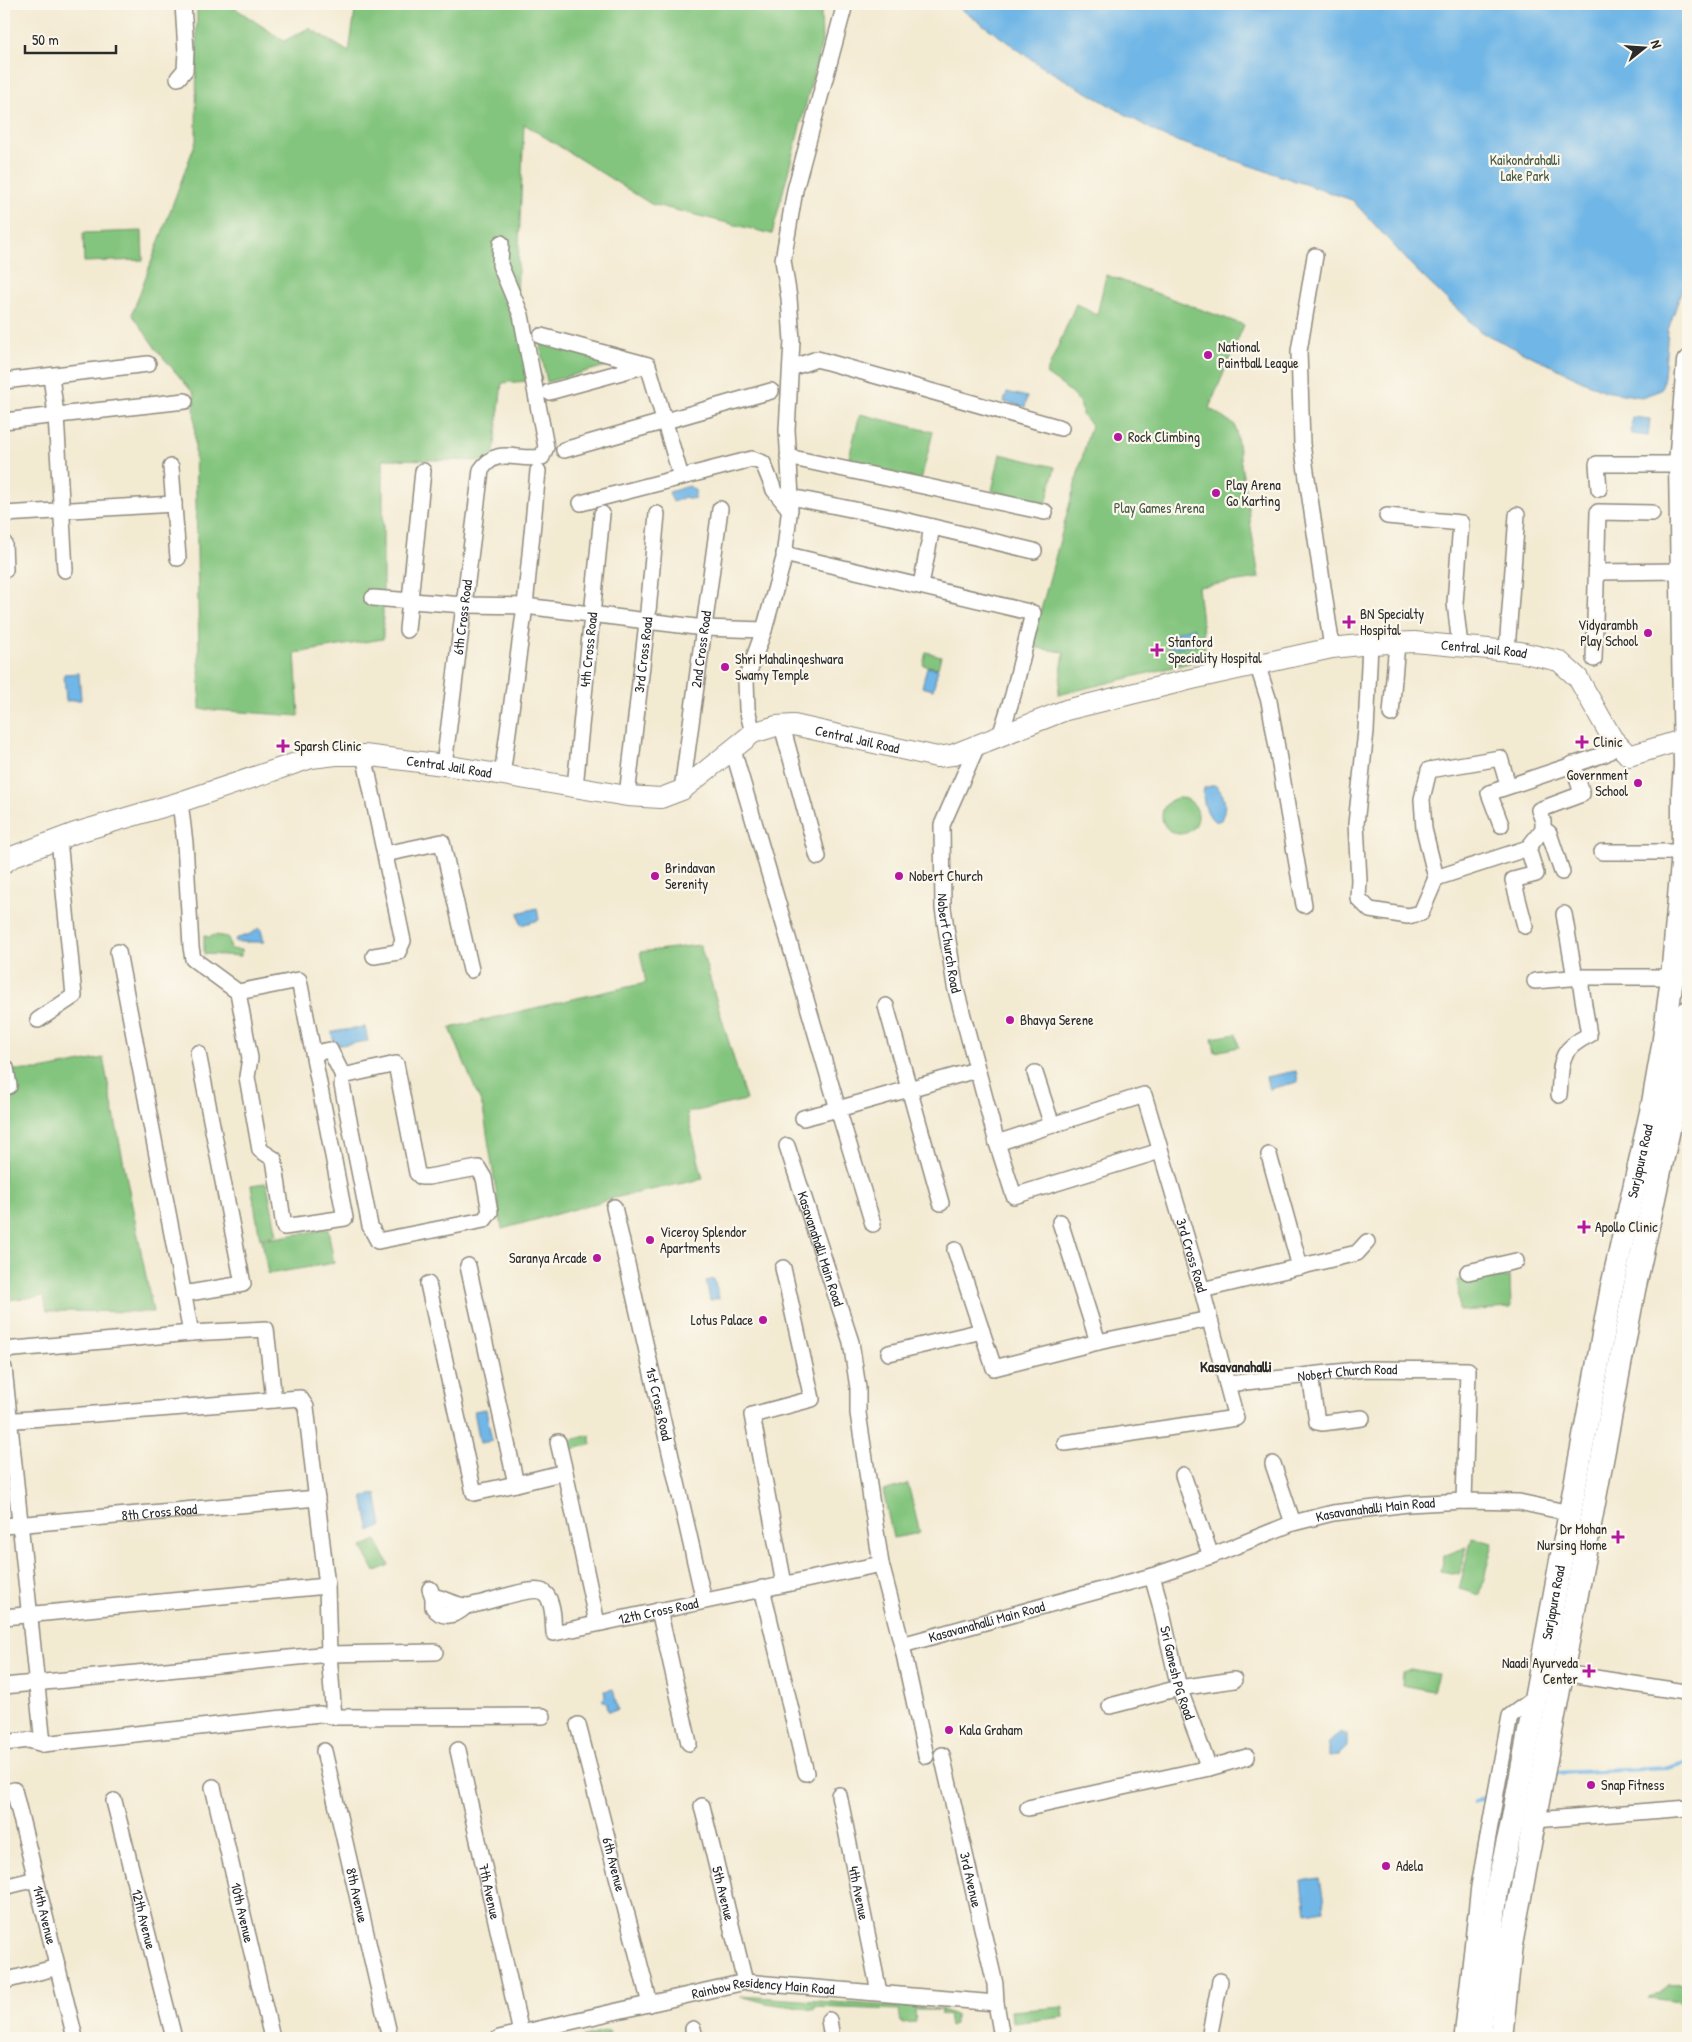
<svg xmlns="http://www.w3.org/2000/svg" width="1692" height="2042" viewBox="0 0 1692 2042" font-family="'Patrick Hand',sans-serif">
<rect width="100%" height="100%" fill="#fbf7ec"/>
<filter id="ink" filterUnits="userSpaceOnUse"><feTurbulence type="fractalNoise" baseFrequency=".02" numOctaves="2"/><feDisplacementMap in="SourceGraphic" scale="10" xChannelSelector="R" yChannelSelector="G"/><feConvolveMatrix kernelMatrix="1 2 1 2 8 2 1 2 1" color-interpolation-filters="sRGB"/></filter>
<filter id="wash" filterUnits="userSpaceOnUse"><feTurbulence type="fractalNoise" baseFrequency=".0096" numOctaves="4" result="noise"/><feDisplacementMap in="SourceGraphic" scale="20" xChannelSelector="R" yChannelSelector="G"/><feGaussianBlur stdDeviation="1.12" result="paint"/><feColorMatrix in="noise" values="0 0 0 0 0 0 0 0 0 0 0 0 0 0 0 0 0 1.4 0 .05"/><feComposite in="paint" operator="in"/></filter>
<g filter="url(#wash)">
<rect width="100%" height="100%" fill="#f3ead2"/>
<g fill="#83c57e" stroke="#577854">
<polygon points="197,4 229,4 284,41 309,28 349,52 356,4 823,4 821,15 822,42 772,234 651,204 524,124 517,295 542,380 502,383 493,461 383,459 383,639 295,653 299,716 200,709 194,394 156,349 132,314 196,141"/>
<polygon points="142,231 143,260 84,262 83,233"/>
<path d="M1106,275L1244,325L1209,408L1235,425L1259,578L1198,587L1206,659L1058,695L1064,652L1031,647L1091,425L1082,415C1084,397 1059,384 1046,374L1076,304L1097,315Z"/>
<polygon points="539,341 614,364 547,382"/>
<polygon points="860,414 933,432 921,480 848,461"/>
<polygon points="1000,454 1055,467 1046,504 992,491"/>
<polygon points="926,652 941,656 938,668 923,665"/>
<circle cx="1180" cy="816" r="18"/>
<polygon points="204,935 208,937 215,935 228,937 231,949 241,950 241,956 204,954"/>
<polygon points="700,945 746,1100 687,1113 703,1179 622,1196 502,1229 483,1108 450,1028 577,998 646,983 640,952"/>
<polygon points="1236,1034 1239,1047 1215,1052 1212,1038"/>
<polygon points="103,1058 153,1312 47,1311 44,1296 8,1300 4,1275 4,1070 40,1070"/>
<polygon points="265,1183 267,1184 277,1235 260,1239 251,1185"/>
<polygon points="328,1229 334,1263 268,1274 262,1240"/>
<polygon points="1510,1277 1511,1308 1459,1311 1458,1280"/>
<polygon points="590,1435 592,1444 566,1451 563,1442"/>
<polygon points="908,1484 920,1533 893,1538 883,1491"/>
<polygon points="1472,1538 1493,1543 1480,1595 1459,1589"/>
<polygon points="376,1540 389,1565 375,1572 362,1547"/>
<polygon points="1467,1547 1459,1574 1440,1571 1443,1556"/>
<polygon points="1410,1669 1438,1674 1433,1691 1402,1685 1403,1672"/>
<polygon points="1688,1983 1688,2002 1649,1997 1667,1984"/>
<polygon points="740,1996 940,2009 955,2015 955,2024 950,2026 948,2014 941,2015 940,2010 915,2010 916,2022 901,2023 899,2010 814,2007 814,2010 766,2003"/>
<polygon points="1063,2007 1064,2017 1012,2023 1011,2011"/>
<polygon points="609,2031 611,2038 583,2038 583,2037"/>
</g>
<g fill="#70b6e6" stroke="#4e7088">
<polygon points="954,4 1388,4 1395,7 1396,4 1688,4 1688,272 1668,330 1664,377 1661,390 1642,397 1604,391 1481,332 1417,271 1352,200 1165,137 1041,66"/>
<polygon points="1007,392 1027,397 1025,407 1004,402"/>
<polygon points="1632,417 1650,419 1648,436 1631,434"/>
<polygon points="689,486 695,490 695,498 690,499 685,497 673,502 669,492"/>
<polygon points="1194,627 1197,645 1169,648 1166,636"/>
<polygon points="927,667 938,669 933,690 922,687"/>
<polygon points="79,673 81,700 66,701 64,674"/>
<path d="M1215,785C1226,795 1227,807 1221,820L1215,822C1206,814 1201,799 1204,788Z"/>
<polygon points="537,908 539,920 521,925 518,913"/>
<polygon points="259,928 261,930 264,942 236,942 235,939 250,934"/>
<polygon points="365,1027 368,1041 334,1046 332,1032"/>
<polygon points="1296,1071 1298,1082 1269,1089 1266,1077"/>
<polygon points="714,1279 719,1298 710,1300 706,1281"/>
<polygon points="486,1409 492,1441 480,1443 474,1411"/>
<polygon points="376,1494 382,1526 370,1532 363,1496"/>
<polygon points="613,1689 618,1710 608,1711 607,1703 602,1700 605,1697 604,1691"/>
<path d="M1341,1732L1347,1735V1747L1338,1756L1328,1757C1328,1741 1327,1742 1341,1732Z"/>
<polygon points="1320,1878 1325,1910 1306,1913 1302,1881"/>
</g>
<g fill="none" stroke-linecap="round" stroke-linejoin="round">
<g stroke="#70b6e6" stroke-width="4">
<polyline points="1554,1773 1668,1768 1688,1762"/>
<polyline points="1474,1802 1486,1797"/>
</g>
</g>
</g>
<g filter="url(#ink)">
<g fill="none" stroke-linecap="round" stroke-linejoin="round">
<g stroke="#8f8a7e" stroke-width="18">
<g id="street">
<polyline points="178,78 185,70 186,51 183,4"/>
<polyline points="1315,256 1299,351 1302,444 1332,648"/>
<polyline points="541,336 648,365 681,477"/>
<polyline points="791,368 817,359 1061,428"/>
<polyline points="51,376 56,415 65,570"/>
<polyline points="4,381 148,364"/>
<polyline points="549,392 647,365"/>
<polyline points="4,421 185,401"/>
<polyline points="564,450 771,391"/>
<polyline points="788,457 1045,512"/>
<polyline points="171,467 178,558"/>
<polyline points="1599,489 1597,464 1680,464"/>
<polyline points="791,497 895,518 1034,551"/>
<polyline points="581,503 752,459 763,463 774,490 790,510"/>
<polyline points="4,514 174,504"/>
<polyline points="1387,516 1461,523 1455,603 1460,646"/>
<polyline points="4,543 5,570"/>
<polyline points="784,554 1033,613 1013,695 1000,736"/>
<polyline points="1597,572 1682,571"/>
<polyline points="921,585 932,527"/>
<polyline points="373,598 464,605 525,606 704,628 764,630"/>
<polyline points="407,630 423,471"/>
<polyline points="1370,644 1366,731 1356,824 1359,880 1358,898 1370,910 1408,916 1421,913 1436,878 1528,848 1543,829 1543,821 1539,810 1582,794 1573,764"/>
<polyline points="1507,650 1517,515"/>
<polyline points="1594,659 1598,512 1652,513"/>
<polyline points="1257,664 1269,701 1304,905"/>
<polyline points="1391,714 1397,643"/>
<polyline points="782,726 818,857"/>
<polyline points="753,733 747,709 746,680 764,630 784,558 791,497 787,430 792,341 789,298 783,260 795,190 845,4"/>
<path id="s1" d="M977,746L942,825L943,908L955,986L997,1143L1014,1196L1160,1151"/>
<polyline points="733,750 838,1109 976,1070"/>
<polyline points="364,755 403,941 398,952 374,956"/>
<path id="s2" d="M444,765L481,470C498,445 517,462 542,457L546,447L521,315L500,265L501,243"/>
<polyline points="502,776 525,606 538,471"/>
<path id="s3" d="M575,787L602,514"/>
<path id="s4" d="M682,790L720,509"/>
<path id="s5" d="M627,796L647,622L657,514"/>
<polyline points="180,802 185,843 191,947 193,959 238,992 250,1058 247,1077 260,1150 274,1159 284,1227 345,1218 299,980 238,992"/>
<polyline points="1501,825 1489,793 1605,754 1619,745"/>
<polyline points="1543,829 1549,833 1562,872"/>
<polyline points="1602,852 1683,852"/>
<polyline points="385,854 442,842 471,970"/>
<polyline points="1436,878 1424,829 1422,799 1429,770 1500,758 1508,785"/>
<polyline points="1564,914 1575,978"/>
<polyline points="1525,926 1513,880 1536,874 1528,848"/>
<polyline points="118,952 191,1333 266,1329 274,1400"/>
<polyline points="1535,981 1582,977 1688,977"/>
<polyline points="886,1006 941,1203"/>
<polyline points="38,1020 74,996 59,839"/>
<polyline points="314,1053 330,1050 343,1076"/>
<polygon points="396,1064 417,1173 421,1177 428,1177 478,1168 484,1178 490,1212 484,1220 378,1241 370,1226 342,1085 343,1076"/>
<polyline points="4,1065 6,1068 9,1086"/>
<polyline points="1035,1073 1052,1125"/>
<path d="M1559,1095C1562,1062 1557,1051 1589,1035L1581,987L1582,977"/>
<polyline points="803,1118 838,1109 873,1224"/>
<path id="s6" d="M997,1143L1144,1095L1202,1290L1236,1418L1065,1443"/>
<path id="s7" d="M787,1146L851,1342L858,1388V1413L881,1564L902,1645L1152,1576L1211,1556L1293,1523L1333,1513L1408,1504L1464,1501L1519,1502L1570,1513"/>
<polyline points="1269,1155 1300,1267"/>
<path id="s8" d="M614,1207L704,1601"/>
<polyline points="1060,1222 1098,1342"/>
<polyline points="955,1250 994,1368 1098,1342 1209,1319"/>
<polyline points="468,1266 516,1484 565,1472 597,1623"/>
<polyline points="783,1268 812,1399 752,1415 784,1584"/>
<polyline points="1468,1272 1516,1261"/>
<polyline points="428,1284 474,1493 516,1484"/>
<polyline points="1202,1290 1357,1253 1367,1242"/>
<polyline points="183,1294 243,1284 198,1053"/>
<polyline points="4,1350 191,1333"/>
<polyline points="889,1353 982,1331"/>
<polyline points="4,1368 43,1744"/>
<polyline points="1310,1375 1317,1422 1322,1423 1362,1418"/>
<path id="s9" d="M1227,1384L1365,1369L1468,1370L1464,1501"/>
<polyline points="4,1421 300,1398 306,1407 327,1586 329,1654 334,1717"/>
<polyline points="558,1442 565,1472"/>
<polyline points="1273,1464 1293,1523"/>
<polyline points="1183,1475 1211,1556"/>
<path id="s10" d="M4,1526L317,1498"/>
<path id="s11" d="M1152,1576L1160,1604L1179,1688L1209,1768"/>
<polyline points="762,1588 806,1773"/>
<path d="M430,1589L433,1597V1607C442,1620 456,1616 466,1606"/>
<path id="s12" d="M433,1597C443,1596 454,1606 467,1606C483,1605 531,1585 543,1592C546,1594 549,1598 550,1602C554,1611 553,1623 554,1633L881,1564"/>
<polyline points="659,1610 689,1743"/>
<polyline points="4,1617 327,1586"/>
<polyline points="902,1645 926,1756"/>
<polyline points="1563,1673 1685,1692"/>
<polyline points="4,1686 329,1654 435,1652"/>
<polyline points="1110,1706 1179,1688 1234,1680"/>
<path id="s13" d="M578,1725L650,2004"/>
<polyline points="4,1743 29,1740 43,1744 320,1714 334,1717 543,1716"/>
<path id="s14" d="M458,1750L521,2033"/>
<path id="s15" d="M324,1751L390,2038"/>
<path id="s16" d="M942,1755L995,1984L996,2003"/>
<path id="s17" d="M213,1787L272,2038"/>
<path id="s18" d="M4,1793L14,1790L75,2038"/>
<path id="s19" d="M839,1795L879,1992"/>
<path id="s20" d="M114,1801L174,2038"/>
<path id="s21" d="M702,1806L745,1982"/>
<polyline points="1028,1808 1209,1768 1247,1757"/>
<polyline points="1535,1820 1688,1808"/>
<polyline points="4,1887 36,1879"/>
<polyline points="4,1981 58,1967"/>
<polyline points="829,2020 832,2038"/>
<polyline points="693,2029 695,2038"/>
<path id="s22" d="M499,2038L745,1982L996,2003L1002,2038"/>
<polyline points="1209,2038 1220,1981"/>
<polyline points="1462,2038 1479,1886 1510,1716 1535,1698"/>
</g>
</g>
<g stroke="#8f8a7e" stroke-width="22">
<g id="secondary">
<path id="s23" d="M4,863L14,856L75,833L180,802L311,758L336,755H364L444,765L627,796L661,798L682,790L753,733L776,726L794,725L937,757L952,755L1066,710L1192,679L1332,648L1370,644L1414,642L1520,652L1559,661L1578,678L1612,738L1629,756L1685,739"/>
</g>
</g>
<g stroke="#8f8a7e" stroke-width="25">
<g id="primary">
<path id="s24" d="M1479,2038L1497,1889L1512,1823L1612,1287L1653,1103L1663,1046L1672,978L1683,852V792L1685,766L1680,464L1688,362"/>
<polyline points="1501,2038 1511,1945 1634,1290 1674,1106 1688,1012"/>
</g>
</g>
<use href="#street" stroke="#fff" stroke-width="15"/>
<use href="#secondary" stroke="#fff" stroke-width="20"/>
<use href="#primary" stroke="#fff" stroke-width="22"/>
</g>
</g>
<g fill="#b5179e" stroke="#fbf7ec" stroke-width="2">
<circle cx="1208" cy="355" r="5"/>
<circle cx="1118" cy="437" r="5"/>
<circle cx="1216" cy="493" r="5"/>
<path d="M1346.5 614.5h5v5h5v5h-5v5h-5v-5h-5v-5h5z"/>
<circle cx="1648" cy="633" r="5"/>
<path d="M1154.5 642.5h5v5h5v5h-5v5h-5v-5h-5v-5h5z"/>
<circle cx="725" cy="667" r="5"/>
<path d="M1579.5 734.5h5v5h5v5h-5v5h-5v-5h-5v-5h5z"/>
<path d="M280.5 738.5h5v5h5v5h-5v5h-5v-5h-5v-5h5z"/>
<circle cx="1638" cy="783" r="5"/>
<circle cx="655" cy="876" r="5"/>
<circle cx="899" cy="876" r="5"/>
<circle cx="1010" cy="1020" r="5"/>
<path d="M1581.5 1219.5h5v5h5v5h-5v5h-5v-5h-5v-5h5z"/>
<circle cx="650" cy="1240" r="5"/>
<circle cx="597" cy="1258" r="5"/>
<circle cx="763" cy="1320" r="5"/>
<path d="M1615.5 1529.5h5v5h5v5h-5v5h-5v-5h-5v-5h5z"/>
<path d="M1586.5 1663.5h5v5h5v5h-5v5h-5v-5h-5v-5h5z"/>
<circle cx="949" cy="1730" r="5"/>
<circle cx="1591" cy="1785" r="5"/>
<circle cx="1386" cy="1866" r="5"/>
</g>
<g text-anchor="middle" stroke-width="4.5" stroke-linejoin="round" paint-order="stroke">
<g font-size="14" fill="#455944" stroke="#fbf7ec">
<text x="1525" y="165">Kaikondrahalli<tspan x="1525" dy="16">Lake Park</tspan></text>
<text x="1159" y="513">Play Games Arena</text>
</g>
<g font-size="14" fill="#2b2b2b" stroke="#fbf7ec" text-anchor="start">
<text x="1218" y="352">National<tspan x="1218" dy="16">Paintball League</tspan></text>
<text x="1128" y="442">Rock Climbing</text>
<text x="1226" y="490">Play Arena<tspan x="1226" dy="16">Go Karting</tspan></text>
<text x="1360" y="619">BN Specialty<tspan x="1360" dy="16">Hospital</tspan></text>
<text x="1638" y="630" text-anchor="end">Vidyarambh<tspan x="1638" dy="16">Play School</tspan></text>
<text x="1168" y="647">Stanford<tspan x="1168" dy="16">Speciality Hospital</tspan></text>
<text x="735" y="664">Shri Mahalingeshwara<tspan x="735" dy="16">Swamy Temple</tspan></text>
<text x="1593" y="747">Clinic</text>
<text x="294" y="751">Sparsh Clinic</text>
<text x="1628" y="780" text-anchor="end">Government<tspan x="1628" dy="16">School</tspan></text>
<text x="665" y="873">Brindavan<tspan x="665" dy="16">Serenity</tspan></text>
<text x="909" y="881">Nobert Church</text>
<text x="1020" y="1025">Bhavya Serene</text>
<text x="1595" y="1232">Apollo Clinic</text>
<text x="660" y="1237">Viceroy Splendor<tspan x="660" dy="16">Apartments</tspan></text>
<text x="587" y="1263" text-anchor="end">Saranya Arcade</text>
<text x="753" y="1325" text-anchor="end">Lotus Palace</text>
<text x="1607" y="1534" text-anchor="end">Dr Mohan<tspan x="1607" dy="16">Nursing Home</tspan></text>
<text x="1578" y="1668" text-anchor="end">Naadi Ayurveda<tspan x="1578" dy="16">Center</tspan></text>
<text x="959" y="1735">Kala Graham</text>
<text x="1601" y="1790">Snap Fitness</text>
<text x="1396" y="1871">Adela</text>
</g>
<g font-size="14" fill="#2b2b2b" stroke="#fbf7ec">
<text dy="5" stroke="none"><textPath href="#s2" startOffset="149">6th Cross Road</textPath></text>
<text dy="5" stroke="none"><textPath href="#s4" startOffset="142">2nd Cross Road</textPath></text>
<text dy="5" stroke="none"><textPath href="#s3" startOffset="138">4th Cross Road</textPath></text>
<text dy="5" stroke="none"><textPath href="#s23" startOffset="1544">Central Jail Road</textPath></text>
<text dy="5" stroke="none"><textPath href="#s5" startOffset="142">3rd Cross Road</textPath></text>
<text dy="5" stroke="none"><textPath href="#s23" startOffset="899">Central Jail Road</textPath></text>
<text dy="5" stroke="none"><textPath href="#s23" startOffset="464">Central Jail Road</textPath></text>
<text dy="5" stroke="none"><textPath href="#s1" startOffset="205">Nobert Church Road</textPath></text>
<text dy="5" stroke="none"><textPath href="#s24" startOffset="892">Sarjapura Road</textPath></text>
<text dy="5" stroke="none"><textPath href="#s7" startOffset="108">Kasavanahalli Main Road</textPath></text>
<text dy="5" stroke="none"><textPath href="#s6" startOffset="322">3rd Cross Road</textPath></text>
<text dy="5" stroke="none"><textPath href="#s9" startOffset="121">Nobert Church Road</textPath></text>
<text dy="5" stroke="none"><textPath href="#s8" startOffset="202">1st Cross Road</textPath></text>
<text dy="5" stroke="none"><textPath href="#s7" startOffset="1008">Kasavanahalli Main Road</textPath></text>
<text dy="5" stroke="none"><textPath href="#s10" startOffset="156">8th Cross Road</textPath></text>
<text dy="5" stroke="none"><textPath href="#s24" startOffset="442">Sarjapura Road</textPath></text>
<text dy="5" stroke="none"><textPath href="#s12" startOffset="264">12th Cross Road</textPath></text>
<text dy="5" stroke="none"><textPath href="#s7" startOffset="602">Kasavanahalli Main Road</textPath></text>
<text dy="5" stroke="none"><textPath href="#s11" startOffset="100">Sri Ganesh PG Road</textPath></text>
<text dy="5" stroke="none"><textPath href="#s13" startOffset="144">6th Avenue</textPath></text>
<text dy="5" stroke="none"><textPath href="#s16" startOffset="128">3rd Avenue</textPath></text>
<text dy="5" stroke="none"><textPath href="#s14" startOffset="145">7th Avenue</textPath></text>
<text dy="5" stroke="none"><textPath href="#s21" startOffset="90">5th Avenue</textPath></text>
<text dy="5" stroke="none"><textPath href="#s19" startOffset="100">4th Avenue</textPath></text>
<text dy="5" stroke="none"><textPath href="#s15" startOffset="148">8th Avenue</textPath></text>
<text dy="5" stroke="none"><textPath href="#s17" startOffset="129">10th Avenue</textPath></text>
<text dy="5" stroke="none"><textPath href="#s18" startOffset="139">14th Avenue</textPath></text>
<text dy="5" stroke="none"><textPath href="#s20" startOffset="122">12th Avenue</textPath></text>
<text dy="5" stroke="none"><textPath href="#s22" startOffset="270">Rainbow Residency Main Road</textPath></text>
</g>
<g font-size="15" font-weight="bold" fill="#2b2b2b" stroke="#fbf7ec">
<text x="1236" y="1372">Kasavanahalli</text>
</g>
</g>
<rect width="1692" height="2042" fill="none" stroke="#fbf7ec" stroke-width="20"/>
<g transform="translate(1644 48) rotate(73)" stroke="#fbf7ec" stroke-width="4" paint-order="stroke">
<path d="M0-4L9 19L0 12L-9 19Z" fill="#2b2b2b"/>
<text y="-8" font-size="14" font-weight="bold" text-anchor="middle" fill="#2b2b2b">N</text>
</g>
<path d="M25 45v8h91v-8" fill="none" stroke="#2b2b2b" stroke-width="2.5"/>
<text x="32" y="45" font-size="15" fill="#2b2b2b" stroke="#fbf7ec" stroke-width="4" paint-order="stroke">50 m</text>
</svg>
